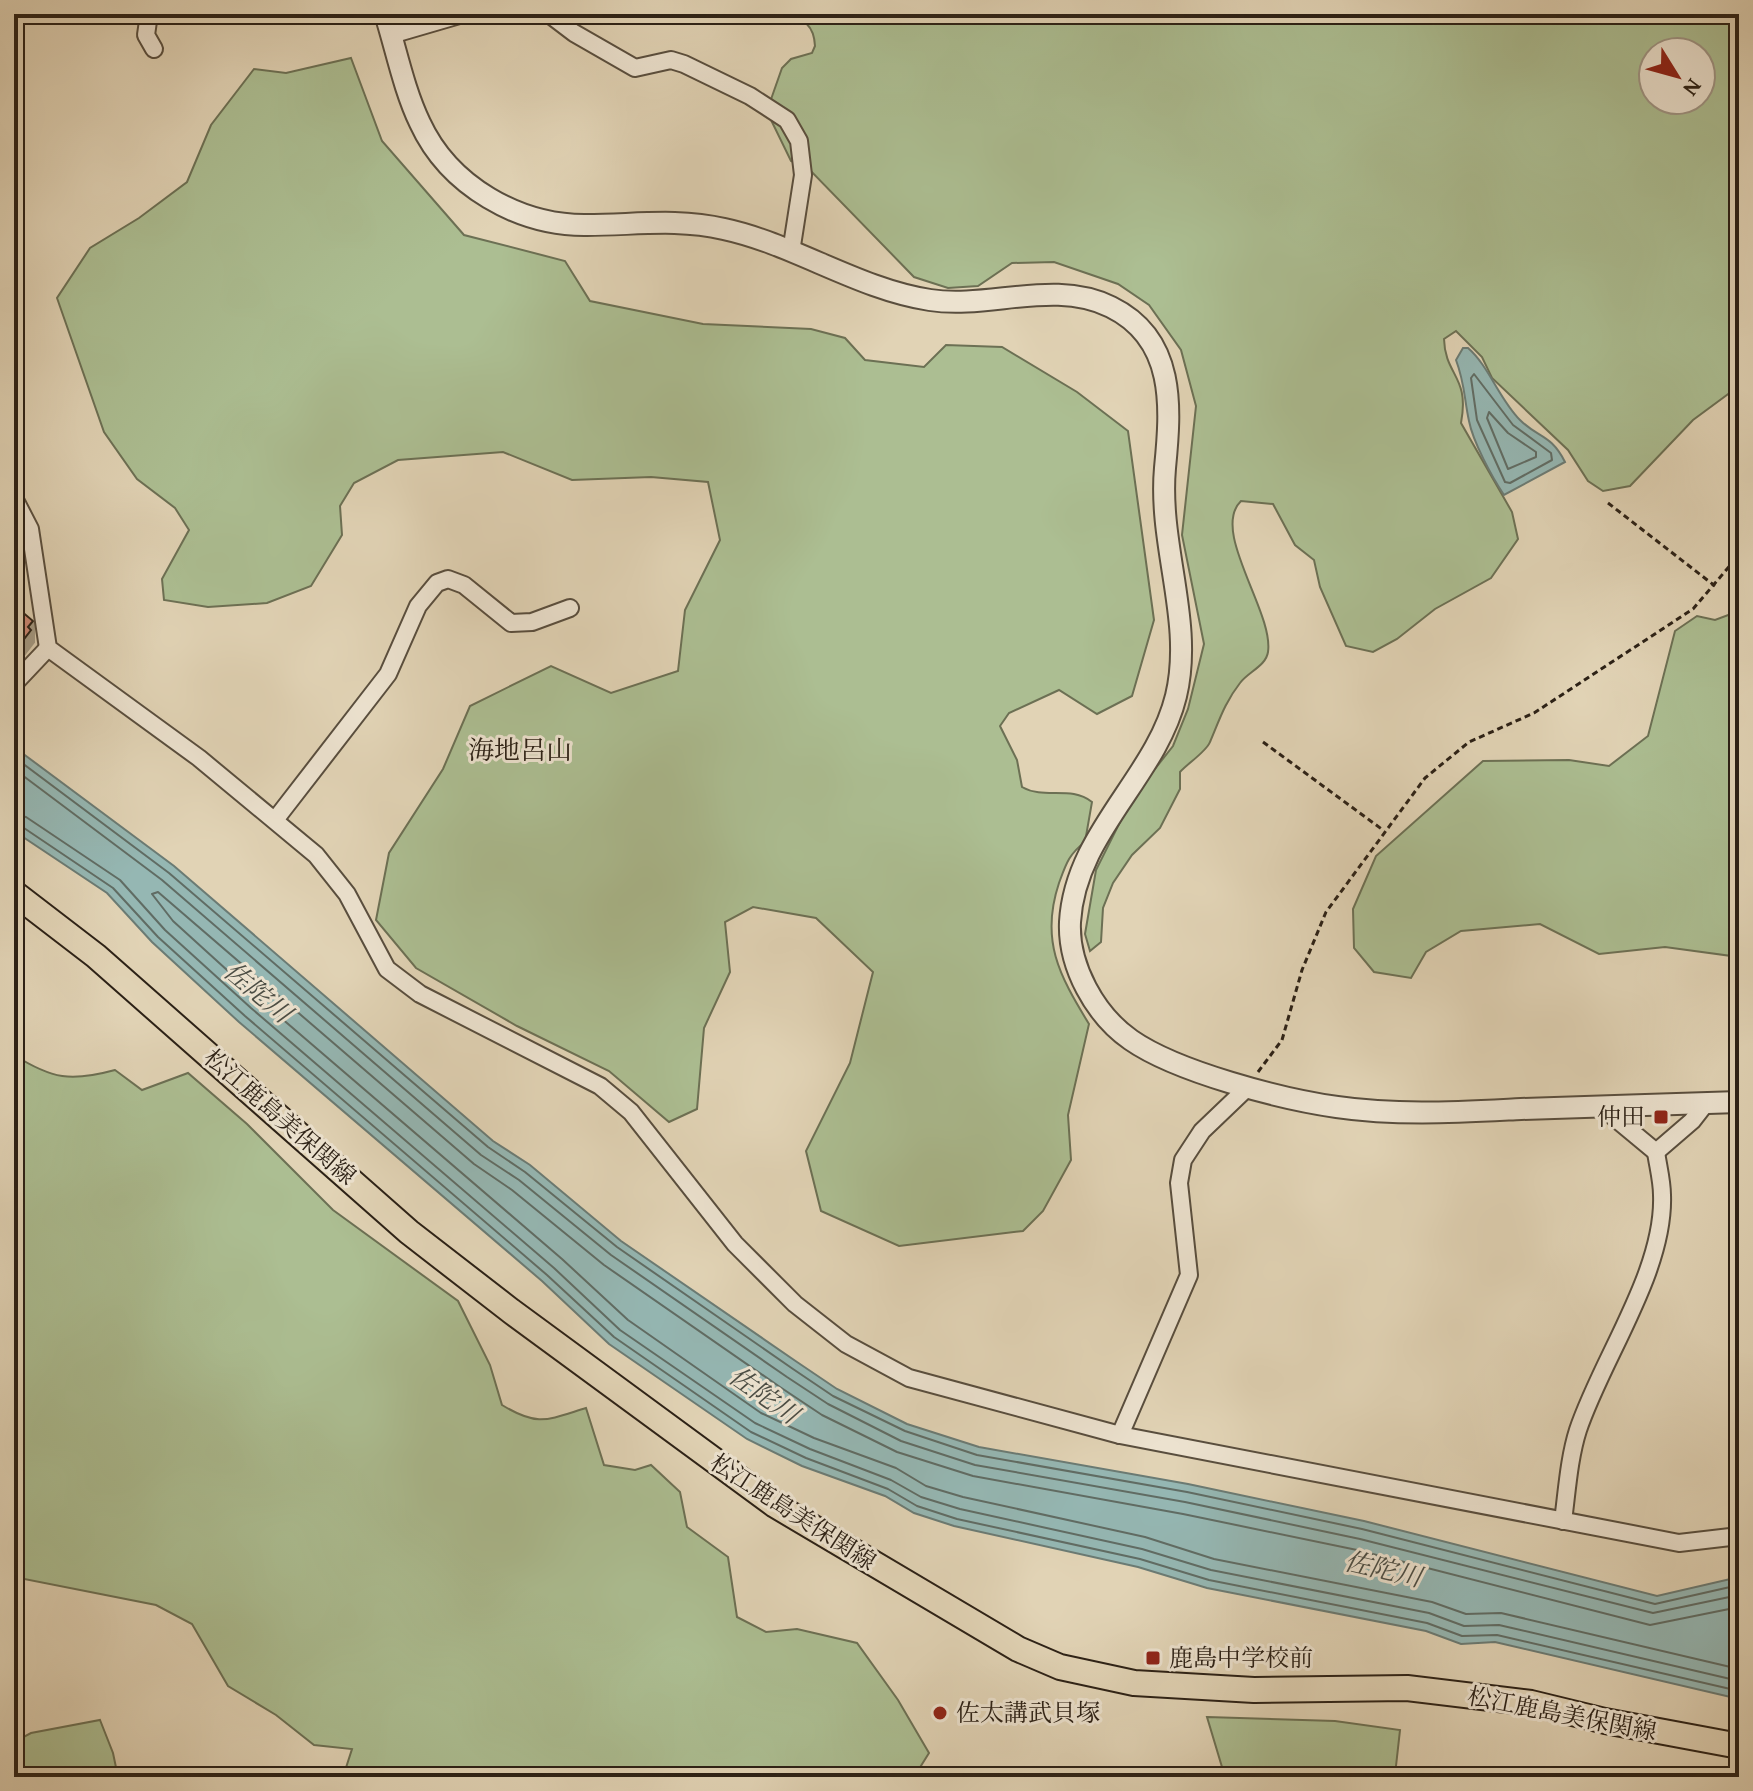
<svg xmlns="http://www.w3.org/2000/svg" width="1753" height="1791" viewBox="0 0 1753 1791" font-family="'Gentium Book Plus','Noto Serif JP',serif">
<defs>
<filter id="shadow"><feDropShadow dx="7" dy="7" stdDeviation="0" flood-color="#0004"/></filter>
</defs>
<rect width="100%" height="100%" fill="#e1d3b5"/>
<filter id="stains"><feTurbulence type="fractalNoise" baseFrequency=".0025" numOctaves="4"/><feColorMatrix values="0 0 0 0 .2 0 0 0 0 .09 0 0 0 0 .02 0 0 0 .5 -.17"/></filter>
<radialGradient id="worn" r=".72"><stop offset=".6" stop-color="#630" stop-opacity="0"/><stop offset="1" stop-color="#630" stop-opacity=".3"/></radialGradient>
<g fill="#acbe92" stroke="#6c7054" stroke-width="2" fill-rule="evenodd">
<path d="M785,14H1739V386L1693,420L1630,486L1603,491L1588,481L1568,450L1492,378L1482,357L1456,331L1444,339C1445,376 1470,376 1461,423L1512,512L1518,539L1491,578L1435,609L1397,639L1373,652L1346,646L1320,587L1314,560L1295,545L1273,504L1241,501C1210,531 1274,612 1268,652C1266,666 1248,672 1240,683C1225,702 1219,721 1210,742C1206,752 1188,763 1180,772V789L1160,828L1132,855L1113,883L1103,908L1101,942L1090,951L1085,934L1096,870L1132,798L1173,746L1188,709L1204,644L1182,535L1196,406L1181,350L1149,305L1118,284L1054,262L1012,263L978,286L948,288L914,277L808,168L791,161L771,120L769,105L782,68L791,59L812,53L815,46C814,25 804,19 785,14ZM1653,52H1701V100H1653Z"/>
<path d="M351,58L382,141L464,235L565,261L590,301L703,324L811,329L845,338L865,360L924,367L946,345L1002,347L1077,392L1128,431L1154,620L1132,696L1097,714L1059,690L1009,713L1000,726L1017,760L1022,787C1045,800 1070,785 1092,802L1085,842C1069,854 1066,864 1059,883C1040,940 1059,975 1089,1024L1068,1115L1071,1160L1043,1211L1023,1231L899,1246L821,1211L806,1151L850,1063L873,972L816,918L753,907L725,922L730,972L704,1028L697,1109L669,1122L609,1071L517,1026L416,968L376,920L389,853L443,769L470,706L551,666L611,693L678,671L685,610L720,540L708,482L651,477L572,480L503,452L398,460L354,483L340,506L342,535L311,586L267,603L208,607L164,600L162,579L189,530L175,508L137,479L104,432L57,298L90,248L139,218L187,182L211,125L254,69L286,73Z"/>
<polygon points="1739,611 1739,957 1665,947 1599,954 1540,924 1461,931 1426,952 1411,978 1374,972 1354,948 1353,909 1376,856 1483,761 1569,760 1609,766 1648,736 1675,631 1697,616 1715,620"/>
<path d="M14,1055C52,1079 71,1082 115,1070L142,1090L188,1073L247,1124L333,1210L458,1301L490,1365L502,1405C538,1427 547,1420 586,1408L604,1465L635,1470L651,1465L680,1492L687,1527L728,1557L737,1617L766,1632L797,1629L857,1643L898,1700L929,1753L914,1777H343L352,1749L314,1745L276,1715L228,1686L192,1624L156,1605L14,1577Z"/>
<polygon points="1207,1717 1335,1721 1400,1730 1395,1775 1402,1777 1225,1777"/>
<polygon points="100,1720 113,1753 118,1777 14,1777 14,1742 31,1733"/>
</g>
<g fill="#95b7b3" stroke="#6b7b74" stroke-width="2">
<path d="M1463,348H1468C1489,366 1499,399 1520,420C1538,438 1551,434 1565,462L1504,495C1492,477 1473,442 1469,421C1464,398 1465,384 1456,360Z"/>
<polygon points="14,747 174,866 493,1141 530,1165 621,1241 797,1362 837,1389 907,1424 979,1447 1188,1484 1364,1521 1657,1596 1739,1577 1739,1699 1495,1642 1461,1644 1426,1631 1207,1588 1138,1567 954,1526 914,1513 885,1496 802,1466 747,1439 609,1344 542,1281 239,1022 152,942 107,893 14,831"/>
</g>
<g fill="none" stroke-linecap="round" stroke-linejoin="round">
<g stroke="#606c64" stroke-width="2">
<polygon points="1474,374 1513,425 1551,453 1552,460 1510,483 1505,482 1477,420 1471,378"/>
<polygon points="1489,412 1508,433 1536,452 1536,457 1508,469 1487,418"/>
<polyline points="14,757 169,873 488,1147 525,1172 617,1247 793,1369 833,1396 905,1431 977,1455 1187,1492 1362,1529 1655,1604 1739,1585"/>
<polyline points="14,769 162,880 481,1155 519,1180 611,1255 787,1377 828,1404 901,1441 975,1465 1185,1502 1360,1539 1653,1613 1739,1595"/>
<polyline points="14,815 26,817 120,880 165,930 251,1008 554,1268 620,1330 755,1423 810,1449 891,1480 921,1497 960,1509 1142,1549 1211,1570 1429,1613 1464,1626 1499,1625 1739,1681"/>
<polyline points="14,825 21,826 113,888 158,937 245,1016 547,1275 614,1337 751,1432 806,1458 888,1489 917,1506 957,1519 1140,1559 1209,1580 1427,1623 1462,1636 1497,1635 1739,1691"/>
<polyline points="1739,1607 1650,1625 1357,1550 1183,1514 973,1476 897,1452 822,1415 780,1387 604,1265 512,1190 474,1164 158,892 152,894 173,921 259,999 562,1259 628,1320 761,1413 814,1438 896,1468 926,1486 963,1497 1145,1537 1214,1559 1432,1602 1466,1614 1501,1613 1739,1669"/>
</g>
</g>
<polygon fill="#ce8976" stroke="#2c2116" stroke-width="2" filter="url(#shadow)" points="14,605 33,621 28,627 31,630 14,652"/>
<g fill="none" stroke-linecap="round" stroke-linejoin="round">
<g stroke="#594e3e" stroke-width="20">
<g id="minor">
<polyline points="149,14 146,35 154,49"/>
<polyline points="549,14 574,33 635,68 671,60 684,64 750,96 787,120 799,141 803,175 791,252"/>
<polyline points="391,35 463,14"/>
<polyline points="14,498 30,529 48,648 199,758 316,855 347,894 387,969 420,994 600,1086 631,1112 735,1244 795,1304 846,1344 909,1378 1120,1435 1679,1543 1739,1536"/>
<polyline points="14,684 48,648"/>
<polyline points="275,820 388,674 418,606 437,583 448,579 464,585 511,623 532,622 570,608"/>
<polyline points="1607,1106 1615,1118 1656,1152 1692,1121 1706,1103"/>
<polyline points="1120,1435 1189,1275 1179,1183 1183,1160 1202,1131 1248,1087"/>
<path d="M1563,1521C1567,1491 1569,1458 1578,1430C1602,1358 1665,1271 1662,1195C1662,1181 1658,1166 1656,1152"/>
</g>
</g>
<g stroke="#594e3e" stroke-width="24">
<path id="tertiary" d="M385,14C396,49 404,90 420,123C449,186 519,226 587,225C634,225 677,218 724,229C794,244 858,289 930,300C990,309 1054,279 1111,307C1176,339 1171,407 1165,468C1158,546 1194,621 1176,696C1156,778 1075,833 1070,922C1068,966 1095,1015 1131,1040C1177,1072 1281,1099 1337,1107C1398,1116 1460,1112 1521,1109C1594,1107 1666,1104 1739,1102"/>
</g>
<g stroke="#2c2116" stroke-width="28">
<polyline id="primary" points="14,893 96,956 409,1232 511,1311 775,1505 1018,1649 1060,1667 1134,1683 1254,1690 1407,1688 1531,1703 1605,1721 1739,1746"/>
</g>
<g stroke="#2c2116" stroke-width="3" stroke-dasharray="6 4" stroke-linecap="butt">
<polyline points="1608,503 1715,586"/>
<polyline points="1263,742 1383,830"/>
<polyline points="1258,1072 1282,1040 1302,970 1326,912 1425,778 1469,742 1534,713 1693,609 1739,555"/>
</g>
<use href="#minor" stroke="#ece2cf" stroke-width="16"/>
<use href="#tertiary" stroke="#ece2cf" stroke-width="20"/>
<use href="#primary" stroke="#e1d3b5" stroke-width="24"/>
</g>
<g fill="#8f2418" stroke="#ece2cf" stroke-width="3">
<rect x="1653" y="1109" width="16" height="16" rx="4"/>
<rect x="1145" y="1650" width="16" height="16" rx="4"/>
<circle cx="940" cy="1713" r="8"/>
</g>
<g text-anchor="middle" stroke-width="6" stroke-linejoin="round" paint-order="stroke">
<g font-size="24" fill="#2c2116" stroke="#ece2cf">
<text transform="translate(280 1117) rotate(41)" y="8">松江鹿島美保関線</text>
<text transform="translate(793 1512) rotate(33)" y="8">松江鹿島美保関線</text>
<text transform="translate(1562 1714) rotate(11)" y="8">松江鹿島美保関線</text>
</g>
<g font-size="24" fill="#2c2116" stroke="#ece2cf" text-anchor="start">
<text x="1645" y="1125" text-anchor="end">仲田</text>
<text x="1169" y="1666">鹿島中学校前</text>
<text x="956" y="1721">佐太講武貝塚</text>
</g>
<g font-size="26" fill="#2c2116" stroke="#ece2cf">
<text x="520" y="759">海地呂山</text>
</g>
<g font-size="26" font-style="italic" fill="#4c4e45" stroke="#ece2cf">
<text transform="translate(258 992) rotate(40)" y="9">佐陀川</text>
<text transform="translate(764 1395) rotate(35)" y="9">佐陀川</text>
<text transform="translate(1383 1569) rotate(13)" y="9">佐陀川</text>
</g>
</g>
<rect width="1753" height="1791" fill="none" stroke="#e1d3b5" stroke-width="48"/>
<rect x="16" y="16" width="1721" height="1759" fill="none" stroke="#2c2116" stroke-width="4"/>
<rect x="24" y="24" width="1705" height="1743" fill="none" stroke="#2c2116" stroke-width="2"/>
<g transform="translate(1677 76) rotate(127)"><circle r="38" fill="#ece2cf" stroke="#9f9585" stroke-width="2"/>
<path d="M0-6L14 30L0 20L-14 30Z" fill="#8f2418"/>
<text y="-12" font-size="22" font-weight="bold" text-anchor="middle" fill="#2c2116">N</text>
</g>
<rect width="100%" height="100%" filter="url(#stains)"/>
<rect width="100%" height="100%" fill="url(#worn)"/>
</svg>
